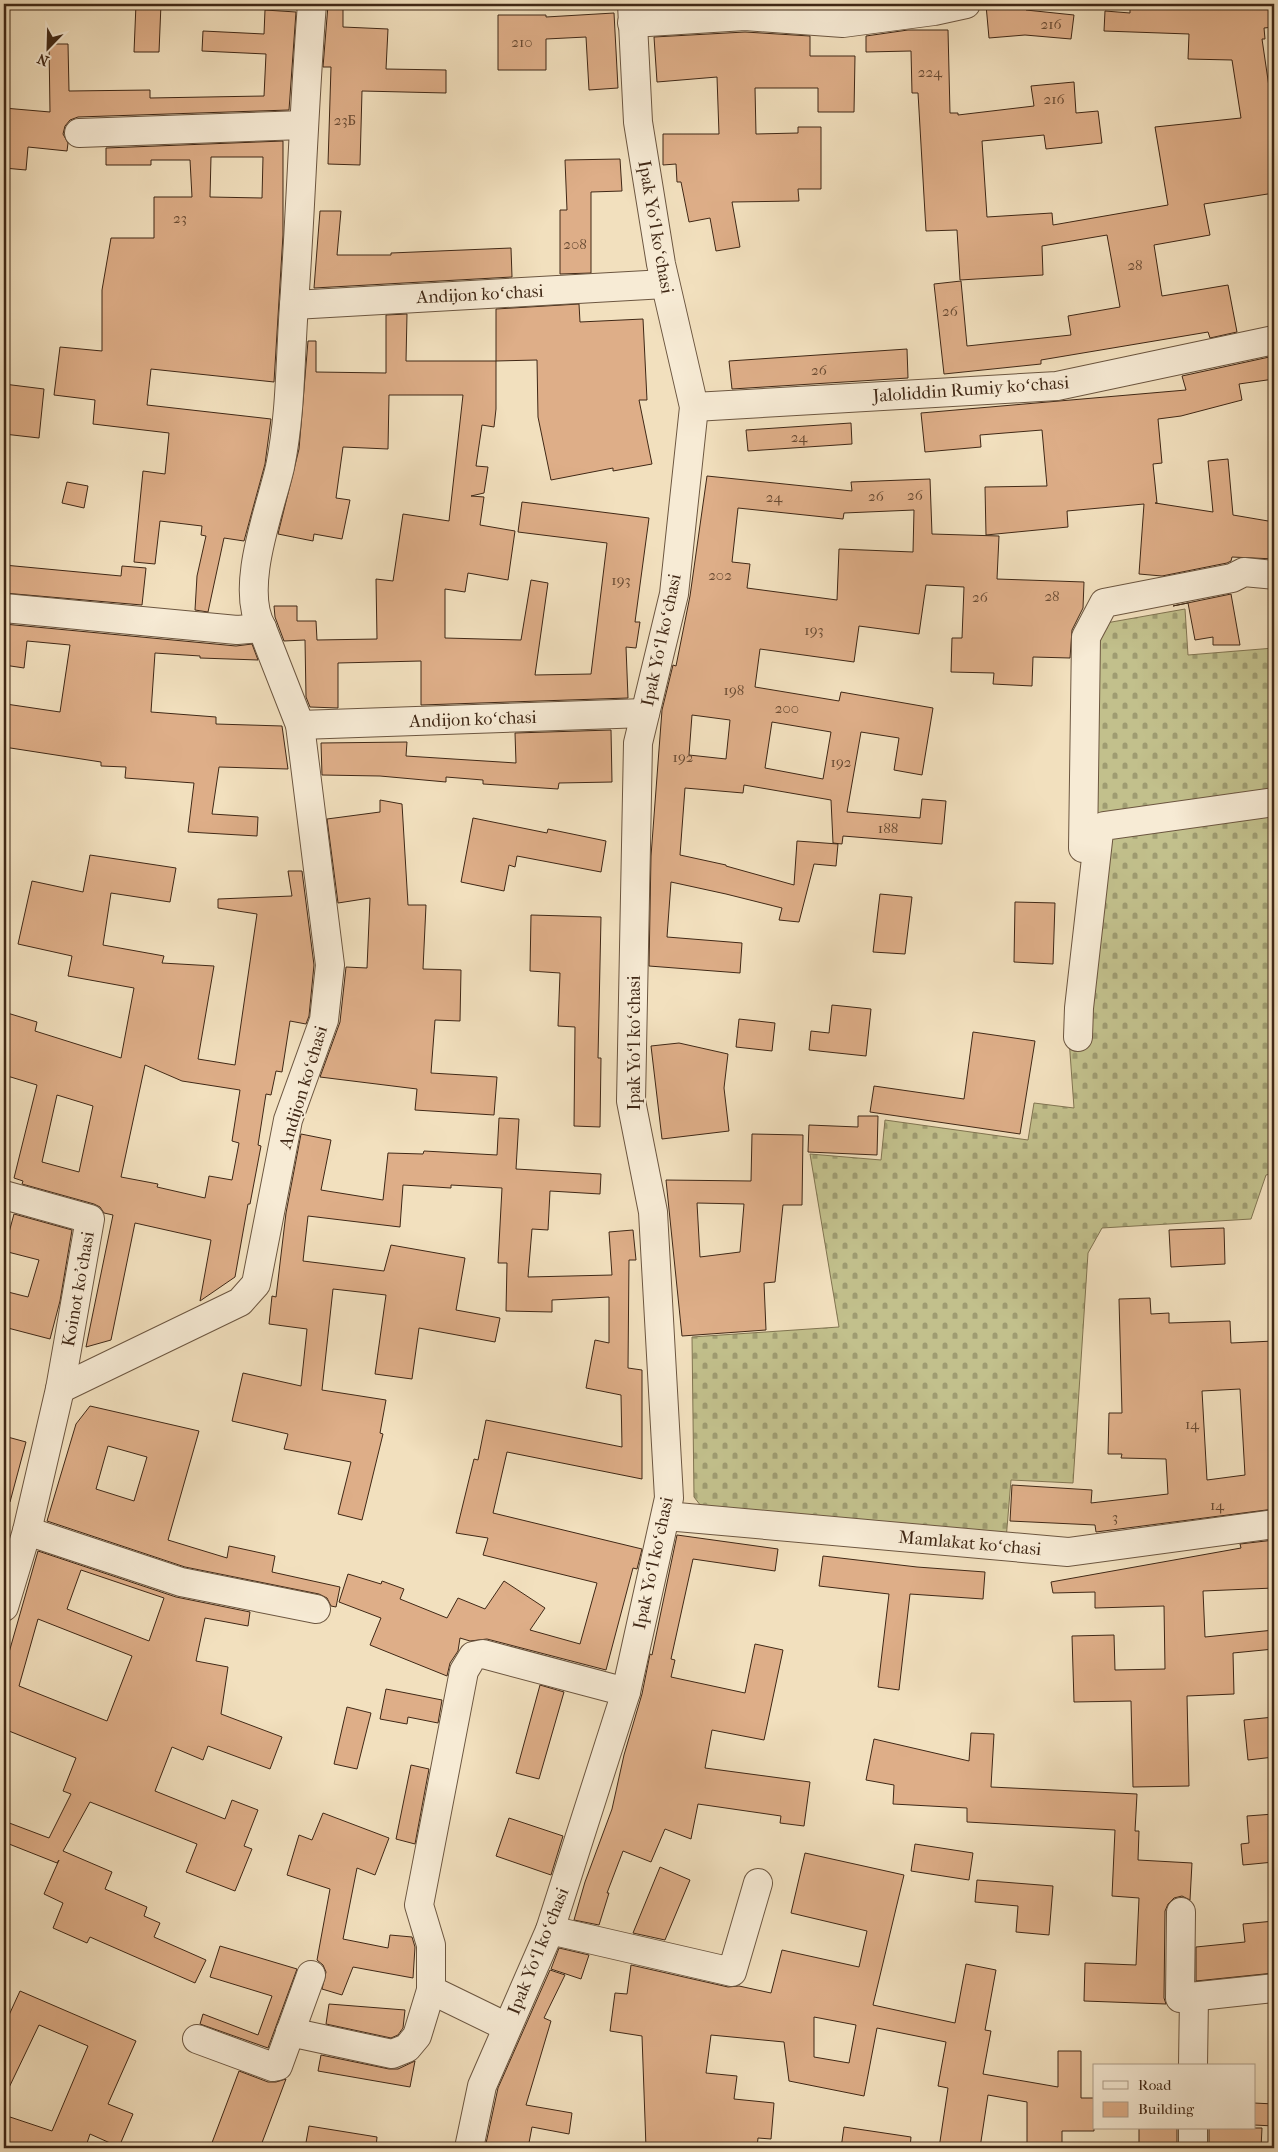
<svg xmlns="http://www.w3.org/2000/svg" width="1278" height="2152" viewBox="0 0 1278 2152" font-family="'IM FELL French Canon',serif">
<defs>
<pattern id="cemetery-stones" width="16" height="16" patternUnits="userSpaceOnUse" patternTransform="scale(1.25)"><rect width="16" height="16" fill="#c2c08c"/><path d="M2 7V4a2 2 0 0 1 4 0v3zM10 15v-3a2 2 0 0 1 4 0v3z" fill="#9f9c71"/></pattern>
</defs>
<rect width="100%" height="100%" fill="#f2e0be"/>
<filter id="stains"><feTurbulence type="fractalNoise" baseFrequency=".004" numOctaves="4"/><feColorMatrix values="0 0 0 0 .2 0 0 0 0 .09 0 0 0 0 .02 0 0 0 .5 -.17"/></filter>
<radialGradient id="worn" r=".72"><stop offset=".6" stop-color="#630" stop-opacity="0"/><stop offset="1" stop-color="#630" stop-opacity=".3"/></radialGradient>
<polygon fill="url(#cemetery-stones)" stroke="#817451" points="1185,609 1188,655 1274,648 1274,1173 1266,1175 1251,1219 1102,1228 1088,1253 1073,1483 1011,1480 1006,1540 708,1515 694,1497 692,1337 839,1327 810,1154 881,1160 885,1120 1028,1140 1034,1103 1074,1108 1067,1011 1093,819 1093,643 1106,623"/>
<g fill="#deae88" stroke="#402816" fill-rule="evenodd">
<polygon points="136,4 161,4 159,52 134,52"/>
<polygon points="1005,4 1026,4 1026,10 1074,15 1071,39 1025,35 989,38 986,5"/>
<polygon points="1130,4 1211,4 1210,8 1274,7 1274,27 1264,28 1265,39 1262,39 1274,121 1274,193 1204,204 1210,235 1154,245 1162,296 1228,285 1237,332 1210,338 1208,332 1041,360 1041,364 944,374 934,284 961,281 967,346 1071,335 1068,316 1120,307 1107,235 1042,246 1043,275 960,280 957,230 926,231 918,93 912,93 911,51 866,52 866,36 908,30 948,30 950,113 958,113 958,115 1034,106 1031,86 1074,82 1076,113 1098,111 1102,143 1046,149 1044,135 982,141 987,217 1052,213 1053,225 1168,205 1155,127 1241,118 1232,60 1188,59 1189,34 1104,31 1105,11 1130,13"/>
<polygon points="328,5 343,5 343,27 388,29 386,69 446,70 446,93 362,91 360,165 328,164 331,67 323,67"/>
<polygon points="265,10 296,12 289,110 78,117 70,120 65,126 63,134 68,143 67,151 28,147 26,170 4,168 4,108 50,112 49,44 68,44 69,91 150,90 150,98 264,96 266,54 202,51 203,31 264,34"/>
<polygon points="614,13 618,88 589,90 586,37 546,39 546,70 498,70 498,15 546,15 546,17"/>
<polygon points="745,32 810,36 810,56 855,56 854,112 818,112 818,88 755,88 756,134 798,133 798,127 821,127 821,189 798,189 799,201 732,202 740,247 716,251 710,218 689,222 681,182 677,182 676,164 663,165 663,134 719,134 717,77 657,82 654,37"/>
<path d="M283,141V235L274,382L151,369L147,405L271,419L265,464L244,541L224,538L208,612L195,610L197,576L206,536L201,535L202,526L160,521L155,564L134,562L143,471L165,474L169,433L93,424L95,400L54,395L60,347L102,351V290L111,238H154V197H192L190,160H151V165H106V148ZM211,157H263L262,198L210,197Z"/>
<polygon points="620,159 622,191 591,192 591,273 560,274 560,210 567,210 565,160"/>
<polygon points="320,211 341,211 337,255 391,255 391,253 511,248 512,277 314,288"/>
<polygon points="579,304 580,322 643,319 647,400 639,400 652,464 613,471 613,468 551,480 538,417 537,360 496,361 496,309"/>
<polygon points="407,314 406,361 496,361 496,409 494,427 482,425 476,466 488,467 484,493 471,496 484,497 480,525 515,531 508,580 468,573 465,592 445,589 445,638 521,640 531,580 548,583 535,675 591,674 607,543 518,532 522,502 649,518 635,622 640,622 636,648 626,647 628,698 421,705 421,661 338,663 338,708 310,707 306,697 305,640 284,641 275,617 274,606 297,606 297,621 316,621 317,640 377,639 376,579 393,581 403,514 449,521 463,395 389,395 388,449 343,447 336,498 350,500 342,539 314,534 313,541 278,534 299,449 308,341 316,341 316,372 386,373 386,315"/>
<polygon points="907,349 908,378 732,389 729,361"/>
<polygon points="1274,356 1274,379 1239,384 1242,400 1181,416 1158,419 1162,463 1153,464 1157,503 1155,503 1213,512 1208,461 1228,459 1233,515 1274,522 1274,559 1232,557 1231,561 1227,563 1162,576 1139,574 1144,504 1067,511 1068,527 986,535 985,487 1047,486 1042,430 980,435 981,447 925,452 921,413 1186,390 1182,376"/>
<polygon points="4,384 44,389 39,438 4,434"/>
<polygon points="851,423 852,444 748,451 746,430"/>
<path d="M707,476L852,491L851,482L930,479L932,534L999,536L997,579L1084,582L1083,608L1072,630L1070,658L1033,657L1032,686L993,684L994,673L951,672L952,638H962L964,587L926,585L919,634L859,626L854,662L760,649L755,687L839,701L841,692L933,708L922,775L894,770L899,738L861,732L847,812L920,818L922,799L946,801L942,844L843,836L842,844L833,843L831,800L744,785L743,793L685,788L680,855L726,865V866L794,885L797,841L838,844L836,866L814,864L799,922L779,920L782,908L726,894L671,882L667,937L742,943L740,973L649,966L651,856L662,710L673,665L676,666L690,596ZM738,508L843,519L844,513L914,510L913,552L839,549L837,600L747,588L750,564L732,562ZM692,715L730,720L726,759L689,755ZM772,722L831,732L823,779L765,768Z"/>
<polygon points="67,482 88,486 84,508 62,503"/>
<polygon points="4,565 121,576 122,566 146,568 142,605 4,593"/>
<polygon points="1231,594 1240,645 1213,645 1213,637 1195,640 1188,603 1173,606"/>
<polygon points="4,624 236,646 252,644 258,660 200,658 200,656 155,653 151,712 216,717 216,724 282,726 288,769 219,767 212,814 258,817 257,836 188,832 194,783 125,778 126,767 101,766 101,762 4,747 6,704 60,712 70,645 27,641 24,668 4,665"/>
<polygon points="611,730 612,782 559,783 558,789 483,784 483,780 446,777 446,782 380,776 322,775 321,743 407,742 406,756 516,763 515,733"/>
<polygon points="380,800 402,804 408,905 426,905 423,969 461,970 460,1021 435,1020 431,1073 497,1077 494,1115 415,1110 417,1089 320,1077 340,1022 346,967 367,968 370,898 338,903 327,819 380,812"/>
<polygon points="473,818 547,833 548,829 606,841 601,872 517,856 515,867 509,865 504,891 461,882"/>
<path d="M90,855L176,868L170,902L111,893L103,945L164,956L162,963L214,966L198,1059L235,1065L257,914L218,908V899L292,896L288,871H302L314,965L309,1016L306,1024L290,1021L282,1072L276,1071L271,1095L266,1094L258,1145L261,1146L250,1204H248L235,1277L200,1301L211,1240L135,1223L111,1340L86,1347L113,1215L104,1213L100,1207L94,1204L22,1184L23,1181L14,1178L37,1085L4,1075V1012L37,1022L35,1031L121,1058L134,988L68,976L72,956L18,944L32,881L83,892ZM145,1065L182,1081L240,1090L232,1141L239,1143L232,1180L209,1176L205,1198L157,1187L158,1184L121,1177ZM57,1095L93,1106L79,1172L42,1162Z"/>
<polygon points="880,894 912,897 905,954 873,952"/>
<polygon points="1015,902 1055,903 1053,964 1014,962"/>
<polygon points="531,915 601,917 598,1058 601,1058 600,1127 574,1126 575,1027 558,1026 560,973 530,971"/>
<polygon points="832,1005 871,1009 866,1056 809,1050 811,1031 829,1033"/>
<polygon points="739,1019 775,1023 772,1051 736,1047"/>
<polygon points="973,1032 1035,1041 1020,1134 870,1112 874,1086 964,1099"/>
<polygon points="679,1043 728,1054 724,1088 729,1131 662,1139 651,1046"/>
<polygon points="858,1116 878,1116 877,1155 808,1152 809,1125 858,1127"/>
<polygon points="499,1118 519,1119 516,1169 601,1174 600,1194 550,1191 548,1230 532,1229 528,1277 612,1275 609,1232 633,1230 636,1260 629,1260 628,1368 642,1370 642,1479 507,1452 493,1513 642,1549 637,1569 633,1568 606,1670 487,1639 470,1641 460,1638 458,1651 450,1663 447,1676 370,1645 381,1618 339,1602 348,1574 381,1584 382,1581 404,1589 400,1599 447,1618 458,1598 485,1609 504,1581 545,1608 530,1630 580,1644 597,1583 483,1555 488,1538 456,1533 474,1459 478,1460 486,1420 622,1447 621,1395 586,1388 595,1340 609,1343 609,1297 552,1300 552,1312 506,1311 507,1263 498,1263 502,1188 451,1185 451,1188 403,1185 400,1227 308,1216 303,1261 384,1271 391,1245 465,1258 456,1310 500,1318 495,1342 419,1328 412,1379 375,1374 386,1295 333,1289 322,1390 386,1400 380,1433 383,1434 362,1520 338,1514 351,1462 284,1449 288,1434 232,1421 243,1373 301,1386 307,1329 269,1324 272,1296 276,1297 286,1213 301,1134 331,1140 321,1190 383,1200 388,1153 423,1154 424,1151 497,1155"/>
<path d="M752,1134L803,1135L802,1205H783L775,1282L764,1283L766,1330L682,1336L666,1180L751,1181ZM697,1203L744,1204L740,1252L700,1257Z"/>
<polygon points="14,1214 72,1230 60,1301 50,1339 4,1327 4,1291 28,1297 39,1260 4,1251"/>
<polygon points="1224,1228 1225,1264 1171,1267 1169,1230"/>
<path d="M1150,1298L1151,1314L1169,1313V1323L1230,1321L1231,1343L1274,1341V1397H1269L1274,1471V1509L1096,1532L1095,1525L1010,1521L1012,1485L1092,1490L1091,1503L1168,1494L1166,1459L1121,1458L1122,1454H1108L1109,1413H1122L1119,1299ZM1240,1389L1245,1475L1207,1480L1202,1391Z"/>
<path d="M90,1406L199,1431L168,1540L227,1558L229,1546L275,1556L272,1572L340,1587L336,1607L331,1606L327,1598L319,1594L185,1567L47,1521L76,1424ZM108,1446L147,1457L134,1501L96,1489Z"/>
<polygon points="4,1436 26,1442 10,1502 4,1501"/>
<polygon points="677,1535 778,1549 775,1571 693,1559 671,1659 675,1660 671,1677 745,1693 755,1644 783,1650 764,1740 712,1730 705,1768 810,1782 804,1826 780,1823 781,1816 698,1804 691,1839 665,1829 651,1862 623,1851 607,1893 609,1893 599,1925 574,1920 585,1882 612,1809 624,1755 642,1694 650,1654 652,1655"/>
<polygon points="1274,1540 1274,1588 1203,1591 1205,1637 1274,1630 1274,1649 1233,1653 1234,1694 1187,1696 1189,1786 1133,1787 1131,1701 1074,1702 1072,1636 1114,1635 1115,1670 1165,1669 1164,1606 1095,1608 1095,1592 1053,1593 1051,1582 1241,1548 1240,1544"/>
<path d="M38,1551L176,1597L250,1612L248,1626L205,1618L196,1661L228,1667L221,1714L282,1737L270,1769L208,1746L203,1760L172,1747L155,1791L225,1819L232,1800L258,1810L244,1846L252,1849L235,1891L186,1872L197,1844L90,1802L63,1851L112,1872L105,1889L147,1907L144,1916L160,1923L154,1937L206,1960L195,1983L90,1937L87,1943L53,1928L63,1903L44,1894L59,1860L57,1863L4,1842V1821L49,1838L71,1794L63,1791L76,1758L4,1729V1670ZM81,1570L164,1598L149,1641L67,1609ZM38,1619L132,1656L107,1721L19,1686Z"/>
<polygon points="823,1556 917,1567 985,1572 983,1599 910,1594 899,1690 878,1687 889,1594 819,1586"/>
<polygon points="540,1685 564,1692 539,1779 516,1773"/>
<polygon points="386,1689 442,1700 438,1723 408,1717 407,1724 380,1719"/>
<polygon points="347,1707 371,1713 357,1769 334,1764"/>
<polygon points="1274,1717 1274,1757 1248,1760 1244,1720"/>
<polygon points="971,1733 994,1734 991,1787 1137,1794 1135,1831 1139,1831 1138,1860 1192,1863 1190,1900 1182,1896 1174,1898 1168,1904 1165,1911 1164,1998 1166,2004 1084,2001 1085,1963 1136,1965 1139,1898 1112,1896 1115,1830 967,1822 967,1808 893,1804 894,1785 866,1780 874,1739 969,1761"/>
<polygon points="411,1765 429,1769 415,1844 396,1839"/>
<polygon points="323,1813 389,1838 375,1875 357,1868 343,1939 388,1948 390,1935 412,1937 415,1947 413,1978 353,1967 342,1995 322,1989 326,1972 323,1965 317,1960 330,1889 287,1875 299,1835 312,1840"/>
<polygon points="1274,1814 1274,1862 1243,1865 1241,1844 1249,1843 1247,1816"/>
<polygon points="509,1818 563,1836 551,1875 496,1856"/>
<polygon points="915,1844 973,1853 969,1880 911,1871"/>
<path d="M805,1853L904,1875L873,2005L955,2023L966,1964L996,1970L985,2030L991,2031L983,2074L1058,2087V2051H1081V2098H1094V2131H1062V2148H1027V2102L988,2095L980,2148H939L948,2088L938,2086L946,2042L877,2028L864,2096L789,2081L784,2042L711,2035L706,2073L737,2076L734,2099L774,2103L771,2139L758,2138L757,2148H646L642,2036L610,2031L615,1993L627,1994L631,1965L728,1987L739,1986L771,1993L782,1950L859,1967L867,1931L791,1913ZM814,2017L856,2025L849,2063L814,2057Z"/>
<polygon points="660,1867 690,1880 665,1940 633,1933"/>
<polygon points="977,1880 1053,1886 1049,1935 1016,1932 1018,1906 975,1902"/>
<polygon points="1274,1921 1274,1973 1196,1981 1196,1947 1245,1942 1243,1924"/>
<polygon points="220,1946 297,1969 268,2048 200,2024 203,2014 258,2035 272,1996 210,1977"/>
<polygon points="559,1948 589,1955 581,1979 551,1969"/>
<polygon points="550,1970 565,1975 544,2018 551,2021 526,2105 572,2113 569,2134 532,2127 528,2148 485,2148 498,2088"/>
<polygon points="20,1991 136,2041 108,2104 133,2114 119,2147 90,2134 87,2143 91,2145 91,2148 4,2148 4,2115 52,2131 88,2046 39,2025 4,2098 4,2026"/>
<polygon points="329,2004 405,2010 403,2028 398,2035 391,2038 326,2024"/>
<polygon points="321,2055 389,2069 398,2069 415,2061 410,2087 318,2071"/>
<polygon points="239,2071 268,2082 276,2082 286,2079 260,2148 210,2148"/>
<polygon points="1254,2103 1274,2104 1274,2126 1254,2125"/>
<polygon points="309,2126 377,2137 376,2148 305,2148"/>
<polygon points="844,2127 911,2137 910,2148 841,2148"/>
<rect x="1139" y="2128" width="38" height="20"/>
<polygon points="1209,2128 1262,2128 1261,2148 1209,2148"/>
</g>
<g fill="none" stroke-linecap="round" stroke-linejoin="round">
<g stroke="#6c5640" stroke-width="30">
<g id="minor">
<polyline points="632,23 745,16 843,23 934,11 966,4"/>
<polyline points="79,133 303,125"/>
<polyline points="294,305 665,284"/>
<polyline points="694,407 1057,386 1274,340"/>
<polyline points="4,608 237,630 262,628"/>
<polyline points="300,725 645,713"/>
<polyline points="1083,848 1086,637 1104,603 1232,578 1244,572 1274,575"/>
<polyline points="1078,1037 1079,1008 1099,832 1104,826 1274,802"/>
<polyline points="4,1195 90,1219 60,1389 27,1531 4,1607"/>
<path d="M60,1389L240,1302L256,1284L288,1120L324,1020L330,965L300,725L262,628C239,588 270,510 280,467C291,413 290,359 294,305C301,205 304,104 312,4"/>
<polyline points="666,1516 1068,1552 1274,1524"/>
<polyline points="27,1531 181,1582 316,1609"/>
<polyline points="1181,1912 1180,1998 1274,1988"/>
<polyline points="550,1930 732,1972 758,1883"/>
<polyline points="507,2027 431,1990 431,1945 419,1905 464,1671 473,1656 483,1654 626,1692"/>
<polyline points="290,2032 392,2054 407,2048 417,2036 431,1990"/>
<polyline points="197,2039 273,2067 278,2066 311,1975"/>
<polyline points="1193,2066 1194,1997"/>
<polyline points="469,2148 482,2086 550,1930 626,1692 669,1498 653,1212 631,1101 638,743 674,594 694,407 661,264 638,122 632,4"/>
<polyline points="1193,2148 1193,2128"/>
</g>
</g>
<use href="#minor" stroke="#f7ebd5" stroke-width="28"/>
</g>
<g text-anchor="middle" stroke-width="4" stroke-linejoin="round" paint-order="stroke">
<g font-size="15" fill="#684a32">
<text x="1051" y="29">216</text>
<text x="522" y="47">210</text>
<text x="930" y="77">224</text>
<text x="1054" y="104">216</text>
<text x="345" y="125">23Б</text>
<text x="180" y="223">23</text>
<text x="575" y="249">208</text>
<text x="1135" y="270">28</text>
<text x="950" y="316">26</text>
<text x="819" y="375">26</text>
<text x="799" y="442">24</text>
<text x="915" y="500">26</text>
<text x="876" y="501">26</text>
<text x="774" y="502">24</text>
<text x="720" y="580">202</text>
<text x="621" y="585">193</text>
<text x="1052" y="601">28</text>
<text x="980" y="602">26</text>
<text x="814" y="635">193</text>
<text x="734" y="695">198</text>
<text x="787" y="713">200</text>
<text x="683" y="762">192</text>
<text x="841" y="767">192</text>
<text x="888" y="833">188</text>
<text x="1192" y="1429">14</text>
<text x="1217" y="1510">14</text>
<text x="1115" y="1522">3</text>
</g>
<g font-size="18" fill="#402816" stroke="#f7ebd5">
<text transform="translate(656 227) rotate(80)" y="6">Ipak Yoʻl koʻchasi</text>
<text transform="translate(480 294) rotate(-3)" y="6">Andijon koʻchasi</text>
<text transform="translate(971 389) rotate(-4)" y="6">Jaloliddin Rumiy koʻchasi</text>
<text transform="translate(661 640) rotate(-78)" y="6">Ipak Yoʻl koʻchasi</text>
<text transform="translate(473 719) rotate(-2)" y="6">Andijon koʻchasi</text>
<text transform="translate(634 1043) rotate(-90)" y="6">Ipak Yoʻl koʻchasi</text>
<text transform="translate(303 1087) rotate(-73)" y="6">Andijon koʻchasi</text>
<text transform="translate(78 1289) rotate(-80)" y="6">Koinot ko'chasi</text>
<text transform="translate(970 1543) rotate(5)" y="6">Mamlakat koʻchasi</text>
<text transform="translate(653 1563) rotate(-78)" y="6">Ipak Yoʻl koʻchasi</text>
<text transform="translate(538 1951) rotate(-68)" y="6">Ipak Yoʻl koʻchasi</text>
</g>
</g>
<rect width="1278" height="2152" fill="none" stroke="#f2e0be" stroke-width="20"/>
<rect x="5" y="5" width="1268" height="2142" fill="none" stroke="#402816" stroke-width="2.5"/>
<rect x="10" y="10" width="1258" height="2132" fill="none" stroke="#402816"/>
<rect x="1093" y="2064" width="162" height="65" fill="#f7ebd5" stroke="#ae9d89"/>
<rect x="1103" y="2081" width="25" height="8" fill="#f7ebd5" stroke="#ae9d89"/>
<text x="1138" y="2090" font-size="15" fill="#402816">Road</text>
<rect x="1103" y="2102" width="25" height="15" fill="#deae88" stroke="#ae9d89"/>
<text x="1138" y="2114" font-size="15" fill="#402816">Building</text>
<g transform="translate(48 48) rotate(203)" stroke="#f7ebd5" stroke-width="4" paint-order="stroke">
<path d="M0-4L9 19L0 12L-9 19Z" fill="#402816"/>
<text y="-8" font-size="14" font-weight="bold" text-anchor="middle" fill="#402816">N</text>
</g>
<rect width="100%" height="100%" filter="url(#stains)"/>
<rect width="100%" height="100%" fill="url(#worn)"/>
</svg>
